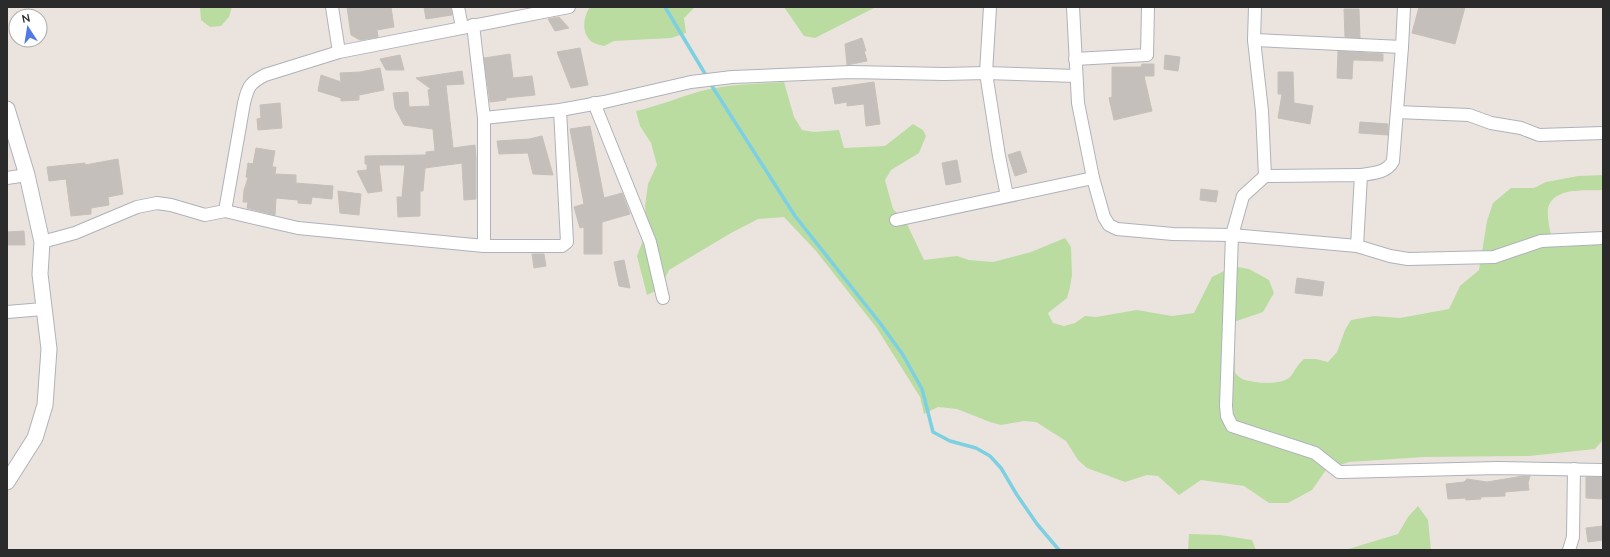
<svg xmlns="http://www.w3.org/2000/svg" width="1610" height="557" viewBox="0 0 1610 557" font-family="'Nunito Sans',sans-serif">
<rect width="100%" height="100%" fill="#ebe4de"/>
<g fill="#badca1">
<polygon points="200,7 232,7 229,17 221,26 210,27 201,20"/>
<path d="M590,7H695L684,18L686,33L671,38L614,41L604,46C601,45 595,44 592,42C581,33 583,17 590,7Z"/>
<polygon points="784,7 876,7 815,38 804,36"/>
<path d="M784,82L794,117L802,130L814,132L839,130L844,148L885,146L913,124L923,130L926,136L919,153L891,170L885,180L893,209L906,222L924,260L957,256L969,260L993,262L1031,252L1065,238L1071,247L1072,275L1070,287L1067,298L1048,313L1053,323L1064,326L1075,323L1085,316L1096,317L1137,310L1172,316L1194,313L1212,277L1226,270L1238,267L1249,269L1269,280L1274,293L1263,312L1234,322L1235,373C1238,376 1241,379 1245,380C1256,383 1282,386 1291,376C1295,370 1298,364 1304,359H1316L1328,362L1337,352L1345,330L1351,320L1374,316L1400,318L1449,309L1460,286L1479,270L1487,221L1493,203L1511,188H1534L1546,182L1578,176L1603,175V190C1587,191 1560,187 1550,203C1547,207 1548,213 1548,218C1550,231 1550,236 1558,247L1603,244V440L1595,449L1529,456L1424,457L1349,462L1326,470L1312,490L1288,503H1269L1244,486L1201,480L1179,495L1158,476L1147,475L1125,482L1087,468L1078,460L1066,441L1036,422L1024,421L1001,425L990,422L957,409L938,407L924,414L920,397L876,327L816,251L784,217L758,219L731,233L669,270L660,289L647,295L637,256L647,230L645,206L648,184L657,165L651,143L640,126L636,111C659,106 679,97 701,91C728,84 757,84 784,82Z"/>
<polygon points="1418,506 1428,520 1431,550 1345,550 1398,534 1408,517"/>
<polygon points="1189,534 1220,535 1252,540 1256,550 1188,550"/>
</g>
<g fill="none" stroke-linecap="round" stroke-linejoin="round">
<g stroke="#7dd0e2" stroke-width="3.5">
<polyline points="665,7 707,77"/>
<polyline points="710,83 795,216 880,323 903,355 922,389 933,432 950,441 976,448 990,456 1001,468 1017,495 1037,524 1059,550"/>
</g>
</g>
<g fill="#c4bfba" stroke="#c6c0b8">
<polygon points="347,7 391,7 394,27 377,30 378,37 360,40 351,35"/>
<polygon points="424,7 451,7 452,15 426,19"/>
<polygon points="1419,7 1465,7 1455,44 1412,33"/>
<polygon points="1344,9 1359,9 1360,38 1345,37"/>
<polygon points="559,17 569,28 555,31 548,19"/>
<polygon points="862,38 866,51 864,51 867,61 847,65 845,44"/>
<polygon points="580,48 588,85 571,88 557,52"/>
<polygon points="1338,51 1383,54 1383,61 1353,60 1352,79 1337,78"/>
<polygon points="510,54 513,78 532,76 535,95 506,98 506,100 490,102 484,58"/>
<polygon points="400,55 404,70 386,70 380,59"/>
<polygon points="1165,55 1180,57 1178,71 1164,69"/>
<polygon points="1142,64 1154,64 1154,76 1144,76 1152,111 1114,120 1109,98 1112,97 1112,67 1141,67"/>
<polygon points="380,68 384,90 359,95 359,100 341,101 341,98 318,91 321,75 341,82 340,73 360,72"/>
<polygon points="462,71 464,84 446,85 453,148 475,145 476,158 476,199 464,200 462,163 425,168 423,191 420,191 420,216 398,217 397,197 402,197 405,165 379,165 382,191 368,193 357,171 367,170 367,164 365,164 365,156 426,155 426,152 435,151 433,129 404,125 395,108 393,93 408,92 409,107 430,106 428,90 431,89 416,78"/>
<polygon points="1278,72 1293,72 1294,103 1313,106 1310,124 1278,118 1282,94 1278,94"/>
<polygon points="874,82 880,124 866,126 864,104 847,106 847,102 835,104 832,88"/>
<polygon points="280,103 282,128 258,130 257,119 261,118 260,105"/>
<polygon points="1360,122 1388,124 1388,135 1359,133"/>
<polygon points="590,126 604,198 622,193 630,214 602,222 602,254 584,254 584,227 580,228 574,207 584,204 570,129"/>
<polygon points="542,136 553,175 533,174 528,153 499,154 497,141 529,139"/>
<polygon points="256,148 275,151 272,167 276,167 275,174 296,175 296,183 333,186 332,199 312,197 311,204 298,203 298,200 276,198 275,215 247,208 248,202 243,202 244,190 248,178 246,177 248,163 253,164"/>
<polygon points="1020,151 1027,172 1015,176 1008,155"/>
<polygon points="118,159 123,194 108,197 109,205 91,208 91,214 71,216 66,179 49,181 47,167 85,163 85,165"/>
<polygon points="957,160 961,182 946,185 942,163"/>
<polygon points="1201,189 1218,191 1216,202 1200,200"/>
<polygon points="338,191 361,194 359,215 340,213"/>
<polygon points="24,231 25,245 7,245 7,232"/>
<polygon points="532,254 544,254 546,266 534,268"/>
<polygon points="624,260 630,288 619,286 614,262"/>
<polygon points="1297,278 1324,282 1322,296 1295,293"/>
<polygon points="1523,476 1530,476 1528,483 1529,490 1505,492 1505,496 1480,497 1481,499 1466,500 1465,498 1448,499 1446,484 1464,482 1467,479 1487,482"/>
<polygon points="1586,477 1603,477 1603,499 1586,498"/>
<polygon points="1603,526 1603,540 1588,542 1586,528"/>
</g>
<g fill="none" stroke-linecap="round" stroke-linejoin="round">
<g stroke="#afb2ba" stroke-width="14">
<g id="minor">
<polyline points="332,7 339,52"/>
<polyline points="458,7 462,27"/>
<polyline points="990,7 986,73 999,156 1007,196"/>
<polyline points="1073,7 1078,103 1093,178 1104,217 1109,225 1117,229 1173,234 1232,235 1357,246 1390,256 1408,259 1494,257 1541,241 1603,238"/>
<polyline points="1255,7 1254,40 1262,111 1265,176 1361,175 1357,246"/>
<polyline points="1254,40 1402,47"/>
<polyline points="1075,59 1147,55 1148,7"/>
<polyline points="594,103 650,242 663,298"/>
<polyline points="1397,112 1469,115 1491,123 1521,128 1539,135 1603,133"/>
<polyline points="484,118 560,110 604,102 691,82 732,77 851,72 944,74 986,73 1076,76"/>
<path d="M1361,175C1373,173 1387,173 1393,161L1402,47L1404,7"/>
<polyline points="1265,176 1243,196 1232,235 1226,406 1227,416 1232,426 1315,453 1339,472 1342,472 1497,468 1603,470"/>
<polyline points="7,178 27,175"/>
<path d="M225,211L244,103C248,86 250,83 265,75L339,52L569,7"/>
<polyline points="896,220 1093,178"/>
<polyline points="42,242 75,233 137,207 157,203 171,205 205,215 225,211 298,228 484,246 484,118 473,25"/>
<polyline points="484,246 562,246 567,242 560,110"/>
<polyline points="7,312 43,309"/>
<polyline points="1569,550 1573,537 1574,469"/>
</g>
</g>
<g stroke="#afb2ba" stroke-width="17">
<polyline id="tertiary" points="7,109 27,175 42,242 40,274 49,349 45,405 35,438 7,482"/>
</g>
<use href="#minor" stroke="#fff" stroke-width="12"/>
<use href="#tertiary" stroke="#fff" stroke-width="15"/>
</g>
<rect width="1610" height="557" fill="none" stroke="#2b2b2b" stroke-width="16"/>
<g transform="translate(28 28) rotate(348)"><circle r="19" fill="#ffffff" stroke="#aaaaaa"/>
<path d="M0-3L7 15L0 10L-7 15Z" fill="#5079e7"/>
<text y="-6" font-size="11" font-weight="bold" text-anchor="middle" fill="#2b2b2b">N</text>
</g>
</svg>
